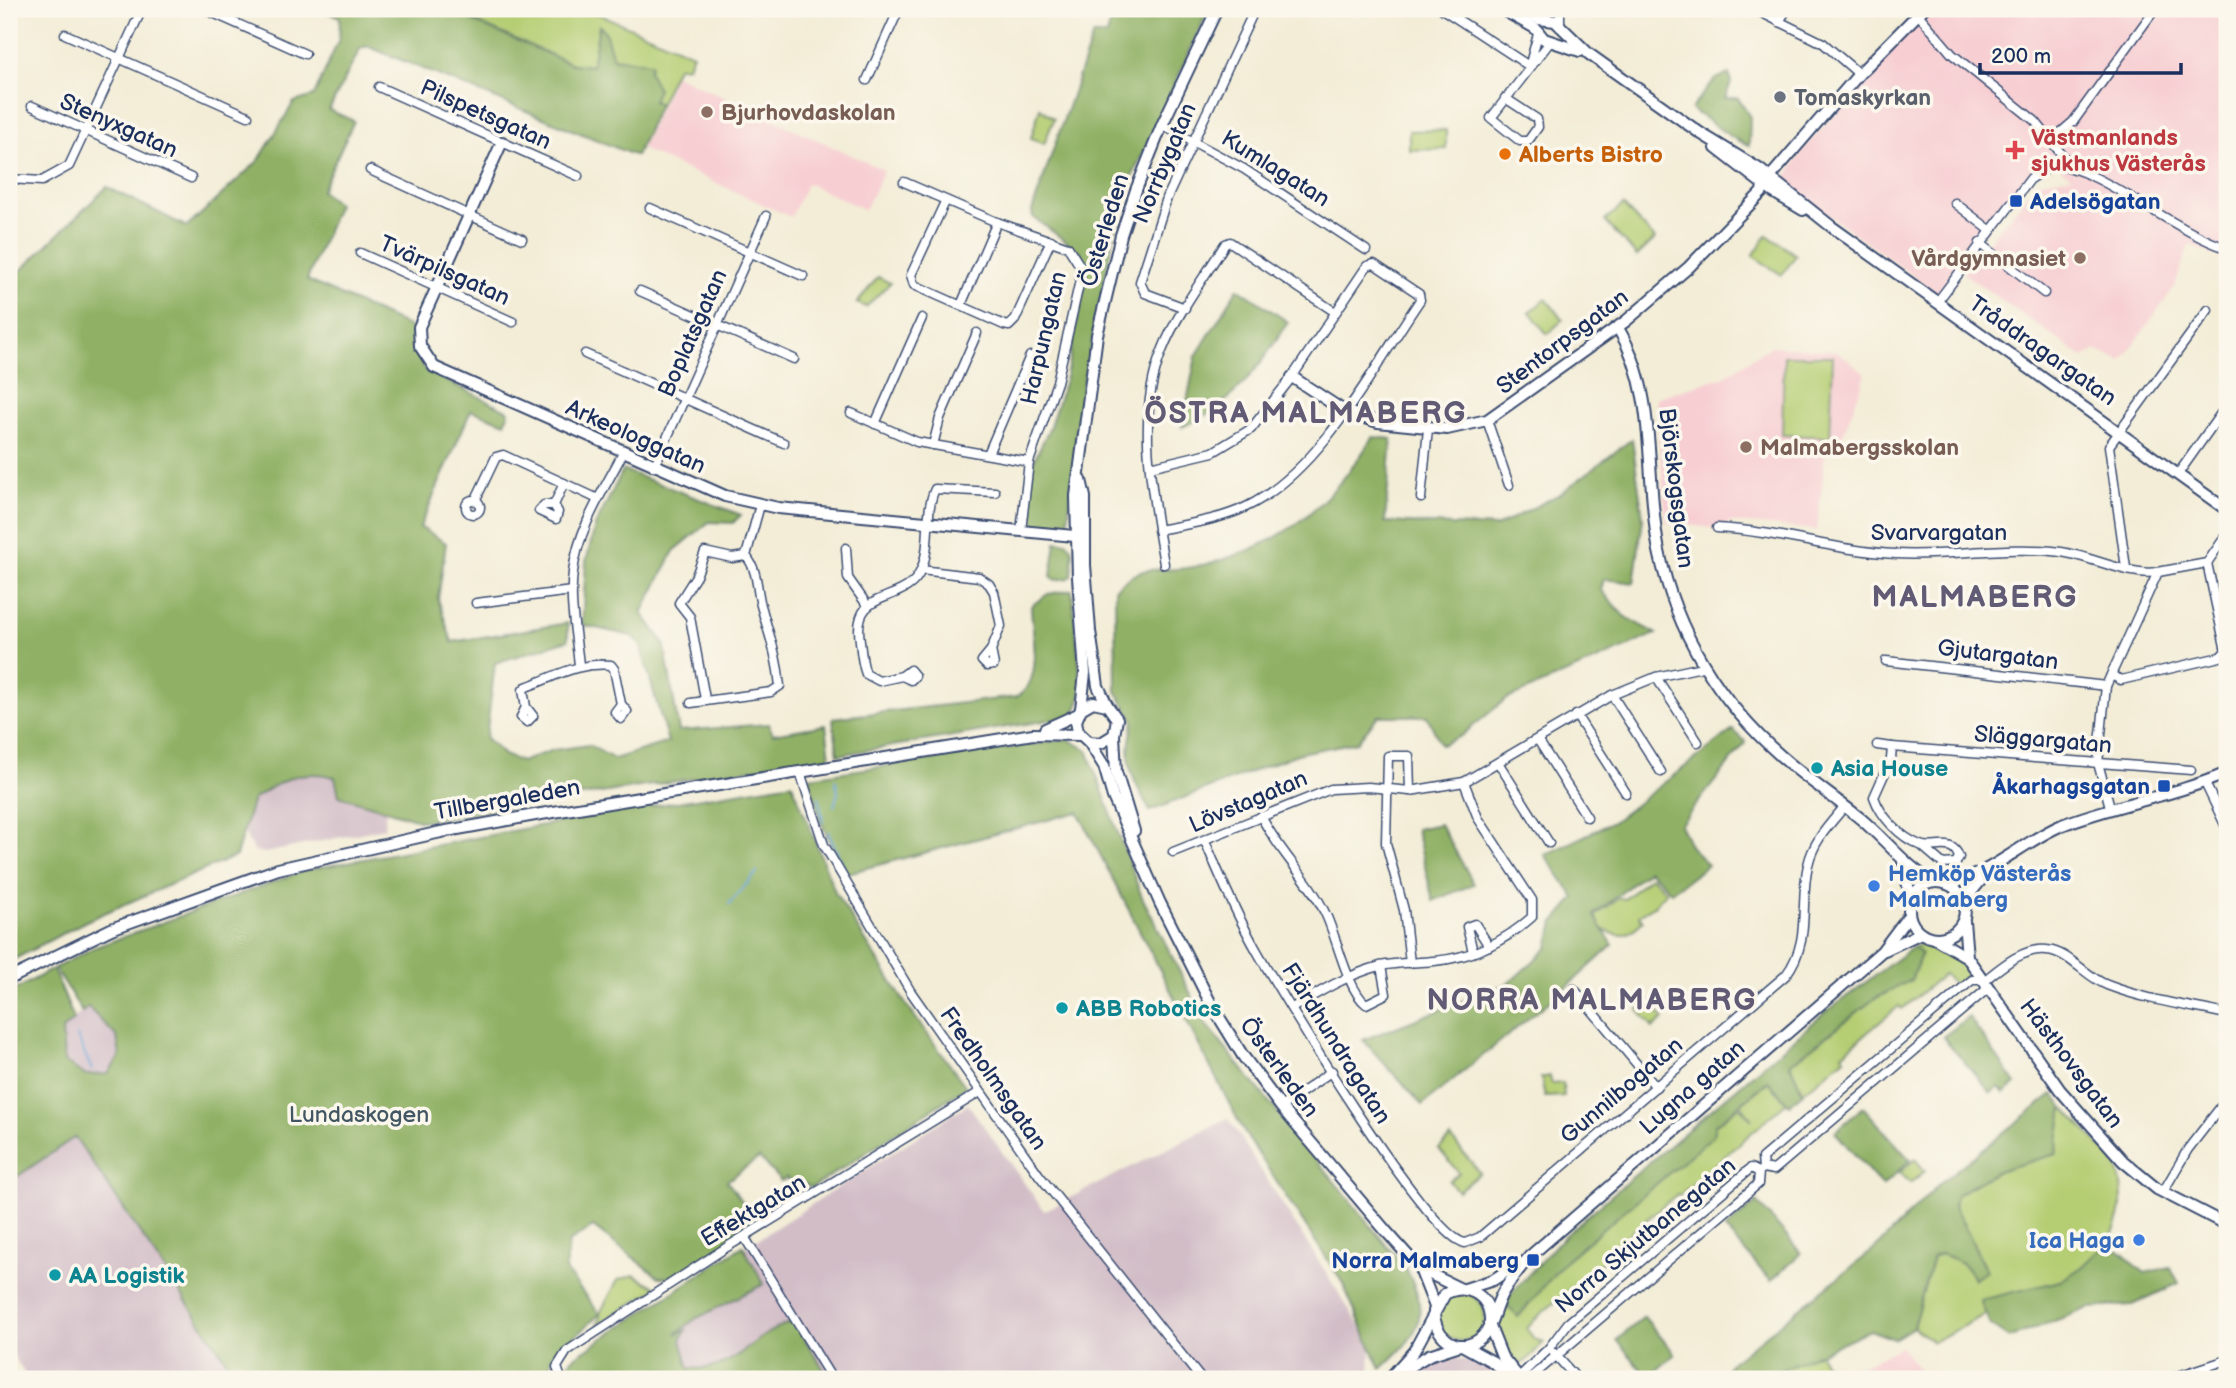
<svg xmlns="http://www.w3.org/2000/svg" width="2236" height="1388" viewBox="0 0 2236 1388" font-family="'Balsamiq Sans',sans-serif">
<rect width="100%" height="100%" fill="#fbf7ec"/>
<filter id="ink" filterUnits="userSpaceOnUse"><feTurbulence type="fractalNoise" baseFrequency=".0143" numOctaves="2"/><feDisplacementMap in="SourceGraphic" scale="14" xChannelSelector="R" yChannelSelector="G"/><feConvolveMatrix kernelMatrix="1 2 1 2 8 2 1 2 1" color-interpolation-filters="sRGB"/></filter>
<filter id="wash" filterUnits="userSpaceOnUse"><feTurbulence type="fractalNoise" baseFrequency=".00686" numOctaves="4" result="noise"/><feDisplacementMap in="SourceGraphic" scale="28" xChannelSelector="R" yChannelSelector="G"/><feGaussianBlur stdDeviation="1.57" result="paint"/><feColorMatrix in="noise" values="0 0 0 0 0 0 0 0 0 0 0 0 0 0 0 0 0 1.4 0 .05"/><feComposite in="paint" operator="in"/></filter>
<g filter="url(#wash)">
<rect width="100%" height="100%" fill="#f3edd7"/>
<g fill="#f7cfd3">
<polygon points="1928,9 2227,9 2227,258 2213,255 2189,244 2175,286 2122,361 2095,350 2084,358 1963,273 2039,181 2072,177 2044,155 1937,293 1783,182 1806,146"/>
<polygon points="675,75 884,170 865,210 807,183 791,217 641,149"/>
<polygon points="1771,346 1837,351 1866,374 1842,437 1825,457 1817,530 1730,522 1720,529 1666,522 1656,398 1725,376"/>
<polygon points="1900,1346 1926,1379 1831,1379 1882,1357"/>
</g>
<g fill="#d2bdc7">
<polygon points="312,772 335,777 339,796 386,810 384,828 265,853 254,851 243,831 253,799 282,781"/>
<polygon points="87,1007 117,1037 120,1056 108,1074 85,1075 64,1063 62,1030"/>
<polygon points="968,1104 1044,1211 1228,1118 1371,1344 1370,1379 567,1379 565,1367 573,1358"/>
<polygon points="75,1137 239,1379 28,1379 9,1349 9,1182"/>
<polygon points="1456,1358 1486,1365 1500,1379 1405,1379 1420,1368"/>
</g>
<g fill="#b5ce73" stroke="#687e68" stroke-width="2">
<polygon points="459,9 597,9 596,13 693,54 688,66 677,67 659,105 612,58 605,32 600,26 592,66 572,64 472,20"/>
<polygon points="1040,108 1054,119 1044,144 1031,138"/>
<polygon points="1446,130 1446,149 1409,150 1409,131"/>
<polygon points="1623,205 1655,239 1637,256 1605,221"/>
<polygon points="1767,235 1796,255 1782,275 1753,256"/>
<polygon points="878,277 890,283 866,307 857,303"/>
<polygon points="1546,299 1563,320 1547,334 1530,312"/>
<polygon points="1784,356 1833,356 1830,437 1782,435"/>
<path d="M1651,876L1666,892L1654,906L1639,915L1643,921C1623,941 1619,936 1595,927V916L1619,898L1625,899Z"/>
<path d="M1919,945C1938,945 1967,951 1968,974L1954,985L1944,974L1902,1009L1899,1006L1842,1054L1845,1058L1803,1093L1790,1064L1874,999L1911,980L1921,955L1913,947Z"/>
<polygon points="1649,1001 1664,1019 1653,1028 1638,1010"/>
<polygon points="1550,1076 1552,1084 1563,1083 1564,1096 1545,1097 1541,1078"/>
<path d="M1769,1081L1787,1102L1679,1196L1677,1194L1619,1243L1621,1246L1535,1319L1527,1329L1534,1339L1544,1342L1526,1361L1518,1365C1495,1354 1494,1325 1501,1303L1519,1316L1566,1260L1712,1136L1715,1125L1739,1106L1752,1120L1741,1104Z"/>
<path d="M2063,1107C2073,1118 2113,1157 2117,1167C2133,1216 2107,1262 2060,1281C2036,1291 2006,1294 1981,1300L1986,1314L1933,1342L1913,1327L1933,1257L1940,1254C1957,1259 1969,1268 1987,1271L1954,1206L1956,1195L1998,1170L2056,1154Z"/>
<polygon points="1451,1138 1480,1173 1458,1191 1449,1181 1459,1173 1439,1149"/>
<polygon points="1915,1159 1925,1171 1910,1183 1900,1172"/>
<polygon points="634,1275 658,1288 598,1324 601,1311 618,1280"/>
<circle cx="1461" cy="1317" r="24"/>
<polygon points="1819,1351 1827,1370 1807,1379 1779,1379 1777,1372"/>
</g>
<g fill="#90b165" stroke="#567062" stroke-width="2">
<path d="M318,9H459L472,21L572,64L592,66L599,25L605,32L613,58L651,63L649,72L658,89L653,101L659,105L636,156L367,46L360,49L329,110L354,121L321,191L338,204L307,280L406,325L412,329V347L426,371L509,411L505,423L471,410L420,527L446,543L438,599L452,642L568,623V640L495,663L486,738L504,755L521,762L553,750L589,745L614,759L668,742L640,644L632,636L582,625L586,562L595,526L623,470L741,515L733,523L709,522L674,551L642,613L664,643L679,731L768,724L773,734L826,725L830,757L422,821L339,796L335,777C298,768 284,780 253,799L236,856L86,921L9,962V282L107,187L187,227L259,160L294,102L314,96L339,39L340,17Z"/>
<polygon points="1114,9 1209,9 1133,175 1115,229 1079,403 1068,522 1055,528 1027,527 1032,464 1049,429 1066,377 1086,276 1086,262 1080,252 1033,217 1032,211 1093,35 1107,35"/>
<polygon points="1729,74 1731,83 1725,98 1738,98 1750,117 1749,146 1730,136 1691,109 1715,79"/>
<path d="M1238,288L1288,322C1259,367 1234,406 1182,427L1196,356Z"/>
<path d="M1373,437L1392,439L1385,522L1496,527L1560,494L1632,439L1643,518L1634,583L1604,579L1601,590L1624,616L1656,634L1505,700L1461,736L1441,745L1427,716H1378L1357,742L1300,753L1150,811C1130,773 1123,764 1134,721L1116,691L1115,589C1145,560 1157,574 1193,567C1279,550 1328,508 1373,437Z"/>
<polygon points="1056,542 1067,542 1073,550 1072,575 1069,578 1055,580 1051,576"/>
<path d="M1072,590L1082,695L1073,716L838,755L833,718L1016,697C1045,681 1032,635 1031,606L1048,594Z"/>
<polygon points="1733,730 1746,742 1680,825 1691,847 1708,865 1671,892 1649,870 1594,915 1613,945 1566,988 1422,1105 1363,1040 1509,983 1548,948 1554,922 1575,898 1545,855 1613,822"/>
<path d="M1068,739L1087,750L1142,897L1207,1026L1406,1269C1432,1318 1419,1334 1381,1369L1342,1282L1244,1132L1078,812L844,874L820,820L809,777Z"/>
<polygon points="792,783 836,894 907,1006 966,1087 812,1188 798,1181 792,1185 787,1178 781,1181 759,1158 727,1181 758,1222 674,1278 659,1277 593,1227 569,1242 565,1270 600,1314 551,1358 550,1379 239,1379 75,1137 9,1182 9,993 53,969 74,1019 62,1030 64,1062 85,1075 108,1074 120,1056 117,1037 88,1007 82,1012 55,968 93,948 306,870 580,818"/>
<polygon points="1440,824 1474,884 1433,901 1416,829"/>
<polygon points="1913,947 1921,954 1911,980 1874,999 1790,1064 1803,1093 1789,1105 1768,1081 1715,1125 1713,1136 1566,1260 1518,1317 1506,1304 1508,1297 1565,1235 1822,1015"/>
<polygon points="1969,1017 2016,1084 2004,1093 1999,1087 1991,1093 1943,1037"/>
<path d="M2053,1094L2063,1107L2056,1154L1998,1171L1956,1195L1954,1206L1987,1271L1974,1279C1966,1263 1956,1259 1940,1254L1933,1257L1913,1327L1894,1339L1870,1330L1777,1372L1779,1379H1723L1728,1365L1876,1248L1940,1183Z"/>
<polygon points="1863,1107 1910,1160 1882,1186 1835,1132"/>
<polygon points="1757,1202 1801,1253 1771,1281 1725,1229"/>
<polygon points="2108,1242 2145,1273 2170,1267 2179,1283 2132,1305 2089,1308 2009,1338 1990,1325 1980,1300 2060,1281 2082,1267"/>
<path d="M743,1246L764,1284L695,1319L676,1334L686,1330L681,1340L689,1368C728,1372 739,1351 768,1333C775,1328 785,1325 793,1321L830,1379H568L565,1367L573,1358Z"/>
<polygon points="1644,1317 1675,1354 1648,1378 1617,1340"/>
</g>
<g fill="none" stroke-linecap="round" stroke-linejoin="round">
<g stroke="#64a3d6" stroke-width="2">
<polyline points="819,797 823,822"/>
<polyline points="834,806 838,792 835,779"/>
<polyline points="828,832 844,868"/>
<polyline points="729,904 757,872"/>
<polyline points="77,1036 92,1070"/>
</g>
</g>
</g>
<g filter="url(#ink)">
<g fill="none" stroke-linecap="round" stroke-linejoin="round">
<g stroke="#3b4c70" stroke-width="11">
<g id="street">
<polyline points="204,9 305,54"/>
<polyline points="1442,9 1529,66"/>
<polyline points="1754,9 1823,43 1859,74"/>
<polyline points="1918,14 1952,54 2035,121 2071,166"/>
<polyline points="1779,22 1787,9"/>
<polyline points="1560,27 1560,9"/>
<polyline points="65,34 248,116"/>
<polyline points="1531,60 1538,34"/>
<polyline points="867,80 899,9"/>
<polyline points="379,87 578,176"/>
<polyline points="1505,98 1537,119 1538,127 1528,141 1520,141 1491,118 1550,42"/>
<polyline points="32,106 191,178"/>
<polyline points="1162,125 1244,169 1366,250"/>
<polyline points="2052,140 2073,122 2155,9"/>
<polyline points="370,170 522,239"/>
<polyline points="9,179 42,181 69,166 142,9"/>
<polyline points="904,182 994,221 1068,247 1080,266 1080,280 1057,382 1029,462 1021,531"/>
<polyline points="945,202 911,275 914,285 1004,325 1009,326 1015,320 1051,240"/>
<polyline points="1955,203 1990,230"/>
<polyline points="650,208 803,276"/>
<polyline points="1980,243 2044,293"/>
<polyline points="360,253 513,322"/>
<polyline points="640,291 794,359"/>
<path d="M1938,301L2031,178L2054,165C2094,164 2178,234 2227,248"/>
<polyline points="961,305 997,222"/>
<polyline points="1185,308 1145,293 1140,282 1167,198 1254,11"/>
<polyline points="585,354 784,443"/>
<polyline points="851,413 917,442 1029,462"/>
<polyline points="1487,420 1509,485"/>
<polyline points="875,424 922,318"/>
<polyline points="933,445 940,418 977,333"/>
<polyline points="988,454 1030,356"/>
<polyline points="654,467 766,216"/>
<path d="M1150,467L1213,452L1251,429L1292,377L1367,266L1374,264L1419,294L1420,300C1374,367 1321,471 1246,507C1219,520 1188,524 1158,530"/>
<polyline points="2178,474 2227,405"/>
<polyline points="1421,498 1428,429"/>
<circle cx="473" cy="507" r="7"/>
<polyline points="475,501 496,457 503,455 598,499"/>
<polyline points="554,505 558,512 556,519 539,511 544,505 554,505 564,483"/>
<path d="M1717,528C1778,531 1836,551 1896,554C1951,557 2007,545 2061,552C2091,556 2130,577 2158,572"/>
<polyline points="846,548 848,578 867,605"/>
<polyline points="746,556 760,505"/>
<polyline points="2207,563 2226,651"/>
<path d="M1164,564C1153,496 1135,417 1162,351C1177,313 1204,278 1225,244L1230,242L1335,312"/>
<polyline points="2126,568 2109,446 2208,310"/>
<polyline points="921,570 979,577 989,584 994,592 1001,626 991,650 994,665 987,666 982,661 991,650"/>
<polyline points="476,603 572,591"/>
<polyline points="1886,661 2106,686"/>
<path d="M579,665C576,635 569,602 573,572C578,529 603,491 623,453"/>
<polyline points="2111,675 2121,680 2220,657 2226,651"/>
<path d="M902,676L911,680L915,676L910,670L902,676L879,681L866,674C862,664 861,652 860,641C851,585 906,607 921,570C932,545 924,512 935,489L995,492"/>
<polyline points="1656,677 1698,742"/>
<polyline points="1612,695 1661,772"/>
<polyline points="705,699 690,617 679,603 696,576 705,552 732,558 746,556"/>
<path d="M691,703L771,692L780,686C777,655 770,638 762,609C756,591 759,571 746,556"/>
<path d="M526,707L521,717L527,722L533,716L526,707L523,690L526,687C556,676 578,662 611,665L614,669L621,704L627,711L621,719L615,712L621,704"/>
<polyline points="1576,715 1626,793"/>
<polyline points="1538,740 1587,817"/>
<polyline points="1877,745 1892,747"/>
<polyline points="1499,764 1549,843"/>
<polyline points="800,772 824,845 911,992 1039,1175 1201,1379"/>
<polyline points="2205,783 2227,829"/>
<polyline points="1410,791 1409,756 1388,756 1386,843 1404,910 1410,963"/>
<polyline points="2110,807 2098,763 2106,686 2111,675 2158,572 2207,563 2227,534"/>
<path d="M1261,816C1280,854 1309,878 1326,915C1337,938 1347,989 1366,1004L1386,994L1381,966"/>
<path d="M1205,841C1221,879 1237,916 1257,951C1283,997 1426,1236 1465,1243L1480,1237L1786,975C1812,940 1799,904 1808,865C1813,841 1830,824 1845,806"/>
<path d="M1922,846L1943,864L1956,863L1959,857C1952,837 1934,851 1920,845C1900,837 1881,817 1874,797L1891,759L1892,747L2191,770"/>
<polyline points="1173,852 1331,789 1368,787 1410,791 1464,782 1612,695 1656,677 1702,667"/>
<polyline points="1473,952 1467,927 1475,924 1489,946"/>
<polygon points="1972,980 1985,980 1986,990 1774,1170 1763,1168 1762,1158"/>
<path d="M1985,980C2001,967 2024,947 2047,950C2069,952 2086,977 2107,985C2143,999 2184,1005 2222,1013"/>
<polyline points="1574,989 1656,1087"/>
<path d="M1292,1008C1321,991 1347,975 1380,966C1398,962 1416,963 1434,961C1471,958 1505,941 1532,917V900L1478,818L1464,782"/>
<polyline points="1281,1107 1332,1071"/>
<polyline points="2163,1192 2188,1149 2227,1099"/>
<polyline points="745,1238 832,1379"/>
<polyline points="1554,1353 1577,1379"/>
<polyline points="561,1379 557,1367 567,1351 727,1247 980,1092"/>
<polyline points="1517,1379 1549,1348 1568,1323 1751,1168 1759,1172 1758,1184 1529,1379"/>
<polyline points="2169,1379 2227,1360"/>
</g>
</g>
<g stroke="#3b4c70" stroke-width="14">
<g id="secondary">
<polyline points="1501,9 1535,28 1544,39 1580,51"/>
<polyline points="1520,9 1539,19 1555,21 1589,54 1700,133 1759,169 1832,227 2227,510"/>
<polyline points="502,142 419,327 420,346 434,367 725,496 778,508 1085,537"/>
<polyline points="1716,148 1773,192 1803,210"/>
<polyline points="1765,183 1859,74 1923,9"/>
<path d="M1618,328C1659,396 1644,476 1659,551C1676,632 1719,702 1782,757C1807,779 1835,798 1861,819C1886,840 1905,866 1933,882"/>
<polyline points="1292,377 1344,411 1378,422 1447,429 1487,420 1626,321 1689,267 1762,192 1763,185"/>
<polyline points="1081,480 1085,497 1085,565 1090,631 1098,686 1107,705"/>
<polyline points="1081,709 1085,673 1078,577 1076,496 1097,335 1121,235 1136,190 1162,125 1217,9"/>
<polyline points="1045,729 1078,714"/>
<polyline points="1114,735 1116,772 1134,831"/>
<polyline points="1089,742 1101,743 1114,735 1117,719 1107,705 1093,702 1081,709 1076,721 1078,732 1089,742 1104,766 1113,797 1160,903 1211,1004 1243,1056 1281,1107 1385,1230 1420,1269 1461,1289"/>
<polyline points="1903,862 1911,900"/>
<circle cx="1937" cy="910" r="28"/>
<path d="M1947,884C1990,876 2022,842 2062,825C2116,804 2174,796 2227,773"/>
<polyline points="1965,906 1972,891 1989,870"/>
<polyline points="1964,921 1967,957"/>
<polyline points="1934,938 1967,957 2060,1090 2123,1161 2157,1189 2227,1225"/>
<polyline points="1885,950 1921,933"/>
<polyline points="9,979 111,929 278,869 441,832 535,815 1033,734 1080,735"/>
<polyline points="1420,1269 1435,1307"/>
<polyline points="1465,1289 1493,1280 1519,1263"/>
<path d="M1434,1311C1433,1334 1455,1355 1478,1340C1492,1331 1494,1307 1503,1292C1511,1279 1520,1268 1530,1256L1882,951L1909,915"/>
<polyline points="1489,1324 1502,1357 1520,1379"/>
<polyline points="1462,1345 1493,1362 1510,1379"/>
<polyline points="1399,1373 1429,1355 1460,1345"/>
<path d="M1389,1379L1414,1351L1445,1294C1466,1283 1489,1294 1490,1319"/>
</g>
</g>
<use href="#street" stroke="#fff" stroke-width="8"/>
<use href="#secondary" stroke="#fff" stroke-width="10"/>
</g>
</g>
<circle fill="#6b7280" stroke="#fbf7ec" stroke-width="2.5" cx="1780" cy="97" r="7"/>
<g fill="#8d6e63" stroke="#fbf7ec" stroke-width="2.5">
<circle cx="707" cy="112" r="7"/>
<circle cx="2080" cy="258" r="7"/>
<circle cx="1746" cy="447" r="7"/>
</g>
<path fill="#e0444e" stroke="#fbf7ec" stroke-width="2.5" d="M2011.5 139.5h7v7h7v7h-7v7h-7v-7h-7v-7h7z"/>
<circle fill="#e8710a" stroke="#fbf7ec" stroke-width="2.5" cx="1505" cy="154" r="7"/>
<g fill="#1a4fb4" stroke="#fbf7ec" stroke-width="2.5">
<rect x="2009" y="194" width="14" height="14" rx="3.5"/>
<rect x="2157" y="779" width="14" height="14" rx="3.5"/>
<rect x="1526" y="1253" width="14" height="14" rx="3.5"/>
</g>
<g fill="#0f9aa8" stroke="#fbf7ec" stroke-width="2.5">
<circle cx="1817" cy="768" r="7"/>
<circle cx="1062" cy="1008" r="7"/>
<circle cx="55" cy="1275" r="7"/>
</g>
<g fill="#3f7fe0" stroke="#fbf7ec" stroke-width="2.5">
<circle cx="1874" cy="886" r="7"/>
<circle cx="2139" cy="1240" r="7"/>
</g>
<g text-anchor="middle" stroke-width="7" stroke-linejoin="round" paint-order="stroke">
<g font-size="23" font-weight="bold" fill="#5b616d" stroke="#fbf7ec" text-anchor="start">
<text x="1794" y="105">Tomaskyrkan</text>
</g>
<g font-size="23" font-weight="bold" fill="#785e54" stroke="#fbf7ec" text-anchor="start">
<text x="721" y="120">Bjurhovdaskolan</text>
<text x="2066" y="266" text-anchor="end">Vårdgymnasiet</text>
<text x="1760" y="455">Malmabergsskolan</text>
</g>
<g font-size="23" fill="#1b2f5e" stroke="#fbf7ec">
<text transform="translate(486 114) rotate(24)" y="8">Pilspetsgatan</text>
<text transform="translate(119 125) rotate(24)" y="8">Stenyxgatan</text>
<text transform="translate(1164 163) rotate(-67)" y="8">Norrbygatan</text>
<text transform="translate(1276 168) rotate(32)" y="8">Kumlagatan</text>
<text transform="translate(1104 230) rotate(-73)" y="8">Österleden</text>
<text transform="translate(445 270) rotate(24)" y="8">Tvärpilsgatan</text>
<text transform="translate(692 333) rotate(-66)" y="8">Boplatsgatan</text>
<text transform="translate(1043 338) rotate(-77)" y="8">Harpungatan</text>
<text transform="translate(1562 341) rotate(-37)" y="8">Stentorpsgatan</text>
<text transform="translate(2043 350) rotate(35)" y="8">Tråddragargatan</text>
<text transform="translate(636 436) rotate(24)" y="8">Arkeologgatan</text>
<text transform="translate(1677 488) rotate(83)" y="8">Björskogsgatan</text>
<text x="1939" y="540">Svarvargatan</text>
<text transform="translate(1998 654) rotate(7)" y="8">Gjutargatan</text>
<text transform="translate(2043 739) rotate(5)" y="8">Släggargatan</text>
<text transform="translate(507 799) rotate(-10)" y="8">Tillbergaleden</text>
<text transform="translate(1248 801) rotate(-23)" y="8">Lövstagatan</text>
<text transform="translate(1337 1043) rotate(58)" y="8">Fjärdhundragatan</text>
<text transform="translate(2072 1063) rotate(53)" y="8">Hästhovsgatan</text>
<text transform="translate(1280 1067) rotate(54)" y="8">Österleden</text>
<text transform="translate(994 1078) rotate(55)" y="8">Fredholmsgatan</text>
<text transform="translate(1692 1087) rotate(-41)" y="8">Lugna gatan</text>
<text transform="translate(1621 1090) rotate(-40)" y="8">Gunnilbogatan</text>
<text transform="translate(753 1210) rotate(-31)" y="8">Effektgatan</text>
<text transform="translate(1645 1235) rotate(-40)" y="8">Norra Skjutbanegatan</text>
</g>
<g font-size="23" font-weight="bold" fill="#be3a42" stroke="#fbf7ec" text-anchor="start">
<text x="2031" y="145">Västmanlands<tspan x="2031" dy="26">sjukhus Västerås</tspan></text>
</g>
<g font-size="23" font-weight="bold" fill="#c56008" stroke="#fbf7ec" text-anchor="start">
<text x="1519" y="162">Alberts Bistro</text>
</g>
<g font-size="23" font-weight="bold" fill="#164399" stroke="#fbf7ec" text-anchor="end">
<text x="2030" y="209" text-anchor="start">Adelsögatan</text>
<text x="2150" y="794">Åkarhagsgatan</text>
<text x="1519" y="1268">Norra Malmaberg</text>
</g>
<g font-size="23" font-weight="bold" fill="#0d838f" stroke="#fbf7ec" text-anchor="start">
<text x="1831" y="776">Asia House</text>
<text x="1076" y="1016">ABB Robotics</text>
<text x="69" y="1283">AA Logistik</text>
</g>
<g font-size="23" font-weight="bold" fill="#366cbe" stroke="#fbf7ec" text-anchor="start">
<text x="1888" y="881">Hemköp Västerås<tspan x="1888" dy="26">Malmaberg</tspan></text>
<text x="2125" y="1248" text-anchor="end">Ica Haga</text>
</g>
<g font-size="23" fill="#425763" stroke="#fbf7ec">
<text x="359" y="1122">Lundaskogen</text>
</g>
<g font-size="30" font-weight="bold" letter-spacing="2" fill="#615b76" stroke="#fbf7ec">
<text x="1306" y="423">ÖSTRA MALMABERG</text>
<text x="1975" y="607">MALMABERG</text>
<text x="1592" y="1010">NORRA MALMABERG</text>
</g>
</g>
<rect width="2236" height="1388" fill="none" stroke="#fbf7ec" stroke-width="35"/>
<path d="M1980 63v10h201v-10" fill="none" stroke="#1b2f5e" stroke-width="3.5"/>
<text x="1991" y="63" font-size="21" fill="#1b2f5e" stroke="#fbf7ec" stroke-width="5" paint-order="stroke">200 m</text>
</svg>
